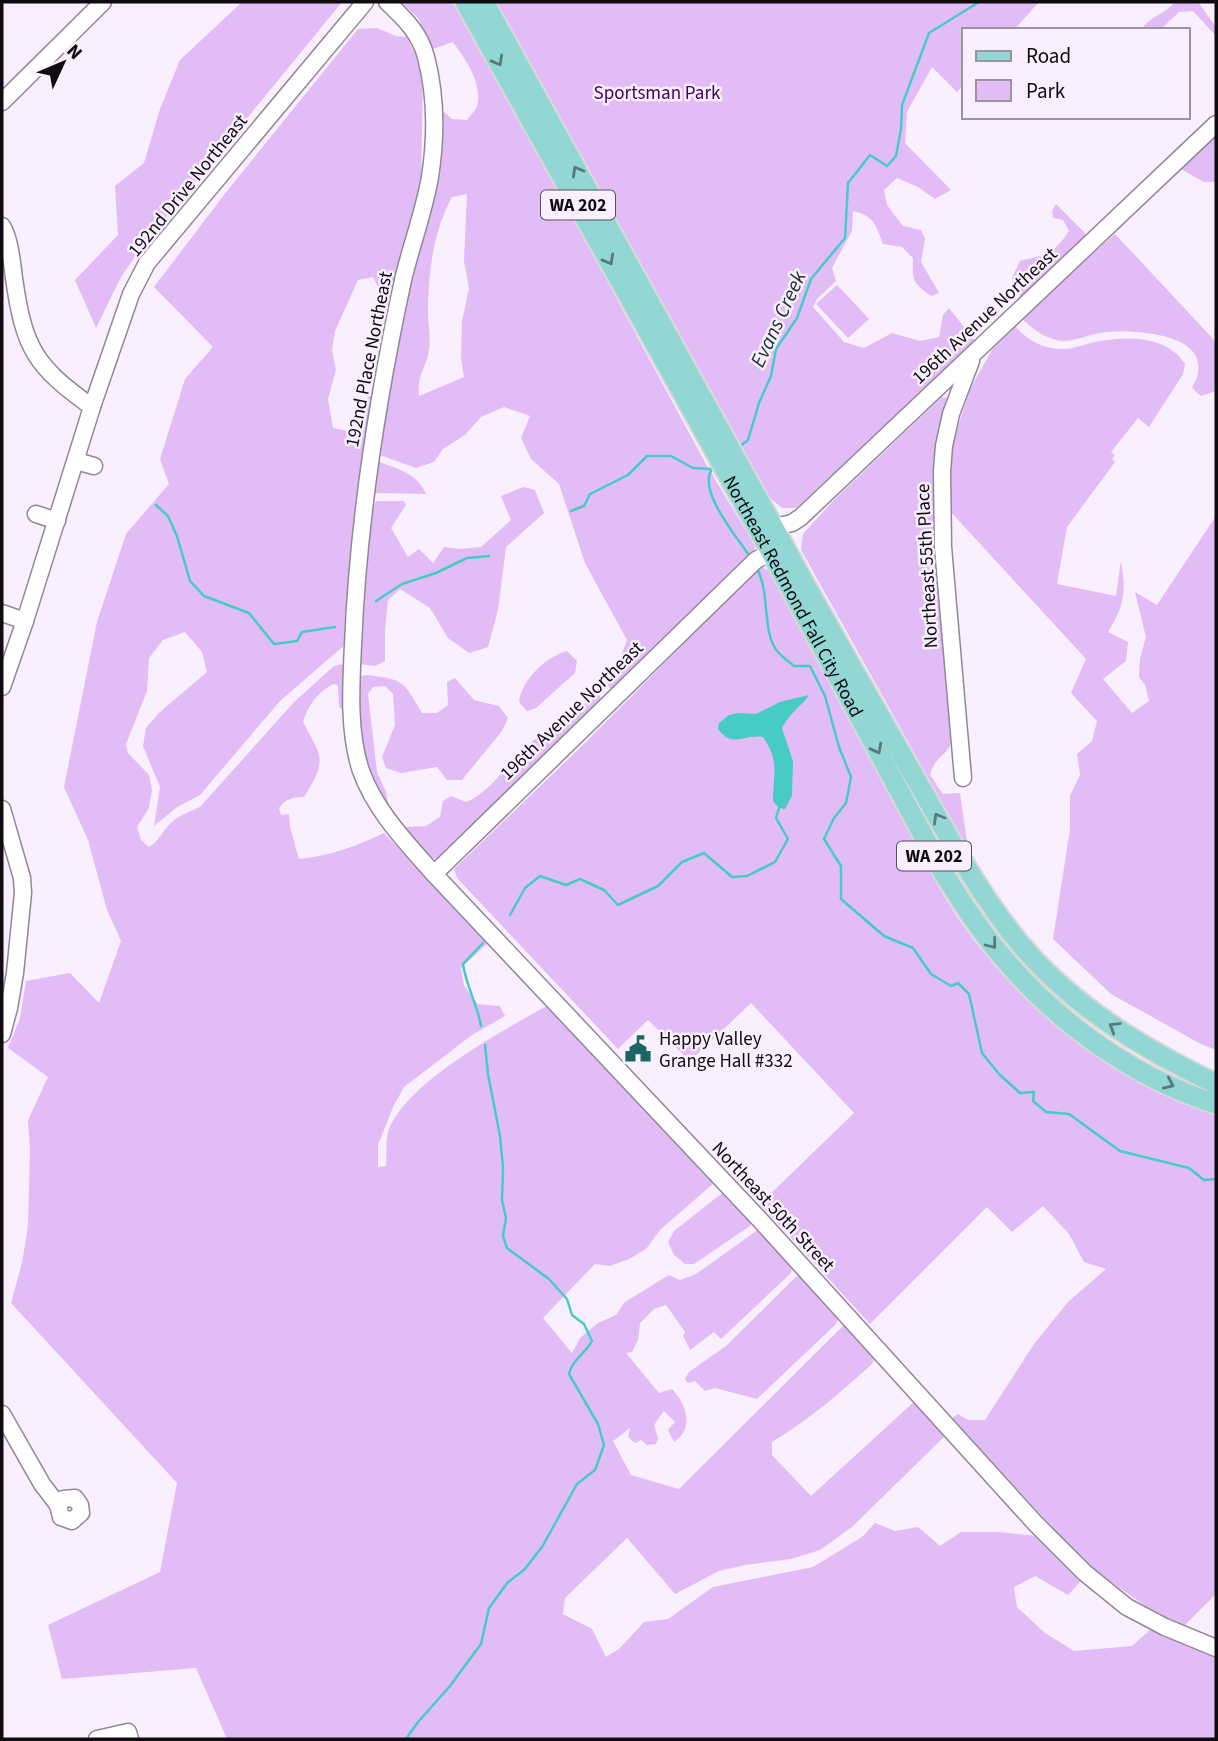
<svg xmlns="http://www.w3.org/2000/svg" width="1218" height="1741" viewBox="0 0 1218 1741" font-family="'Source Sans 3',sans-serif">
<rect width="100%" height="100%" fill="#f9effe"/>
<g fill="#e2bcf7" fill-rule="evenodd">
<polygon points="242,2 342,2 142,247 121,277 96,328 75,280 118,235 115,186 144,163 160,109 180,60"/>
<path d="M401,2H452L572,216L706,464L755,546L754,553L617,686L610,689L604,678L607,669L617,667L627,640L585,563L559,484L531,459L521,438L530,416L504,407L481,417L465,435L443,449L434,462L416,468L380,455L376,447L438,111H443L452,119L467,120C470,116 476,110 477,106C483,83 465,59 453,42L433,49L418,18ZM467,194L464,261L469,288L462,321L461,358L464,377L419,396C417,373 426,369 429,350C431,338 428,324 428,312C428,273 433,232 452,197Z"/>
<path d="M497,2H1039L1014,30H964V84L957,92L932,67L907,112L905,143L951,190L935,199L918,187L897,178L884,190L887,205L903,226L921,230L925,239L921,262L939,293L931,296C913,283 912,281 913,258L902,247L883,244C876,225 874,216 853,211L852,231L832,268L836,281L817,299L813,307L844,342L864,348L892,333L920,341L939,337L943,315L949,308L976,342L796,508H782L771,499Z"/>
<path d="M1175,2H1198L1216,27V36L1193,11L1179,12L1160,30H1141C1149,17 1165,14 1175,2Z"/>
<path d="M377,28L396,36L407,37L423,71L421,186L403,248L393,305L386,302L373,277L358,280L335,331L332,350L336,370L328,399L333,428L358,433L368,396H374L347,643L280,701L200,795L177,807L154,826L160,787L143,746L146,728L160,712L207,672L202,652L185,632L163,640L149,658L147,691L126,744L128,753L149,775L152,790L149,808L137,827L141,840L149,847C159,841 161,833 169,825C177,816 189,812 200,807L294,702L334,666L342,664L346,673L344,711L339,707L338,685L333,684C317,693 308,705 303,722C323,759 327,760 304,797C294,797 285,799 279,808L281,815L289,814L290,827L299,859C329,856 357,846 384,833L489,942L461,968L464,985L477,1004L500,1006L505,1016L472,1035L404,1087L393,1107L378,1145V1167L386,1166C387,1155 385,1140 389,1129C409,1080 503,1031 548,1005L646,1112L712,1179L714,1183L661,1229L646,1249L629,1259L610,1266L595,1264L543,1318L572,1353L580,1338L598,1323L616,1315L625,1302L669,1275L680,1280L696,1274L759,1229L793,1265L791,1273L721,1339L714,1332L690,1350L683,1336L685,1332L666,1305L654,1309L640,1323L638,1340L632,1352L626,1353L659,1393L672,1389C686,1404 695,1428 674,1442L668,1430L675,1422L664,1411L654,1425L658,1438L656,1444L647,1445L641,1440L635,1443L628,1437L630,1428L613,1441L631,1475L679,1489L843,1326H849L876,1357L872,1364C840,1393 809,1420 772,1442V1455L811,1496L916,1400L947,1434L852,1527L820,1550L791,1559L745,1565L719,1571L675,1594L627,1538L565,1598L563,1614L592,1629L606,1657L620,1648L644,1622L668,1619L713,1587L813,1567L862,1537L875,1523L895,1531L918,1527L940,1546L961,1532H998L1037,1536L1082,1580L1068,1595L1035,1576L1014,1587L1017,1607L1045,1633L1074,1651L1132,1646L1150,1630L1216,1657V1739H227L196,1668L62,1679L48,1625L160,1572L177,1483L11,1303L22,1263L28,1226L30,1150L28,1120L48,1077L8,1048L20,1018L26,981L70,973L99,1003L121,941L107,910L88,840L64,787L97,622L126,534L169,484L160,459L185,379L213,347L154,287L227,191L358,29Z"/>
<polygon points="1216,134 1216,182 1204,182 1181,169"/>
<path d="M1056,204L1085,233V240L1023,297L1015,293L1012,278L1020,261C1046,255 1054,254 1069,231L1063,220L1053,218L1052,211Z"/>
<path d="M1115,234L1216,342V391L1201,396L1192,388C1194,383 1198,377 1198,372C1205,332 1131,330 1106,332C1092,333 1077,341 1063,341C1047,340 1032,329 1021,318Z"/>
<polygon points="837,285 869,319 848,338 816,304"/>
<path d="M1015,326C1027,340 1043,349 1063,349C1075,349 1088,343 1100,341C1130,336 1167,336 1185,364L1183,374L1149,427L1138,418L1111,452L1115,455L1112,459L1115,462L1067,527L1057,584L1116,596L1121,561C1126,592 1125,605 1108,632L1128,642L1126,661L1103,679L1132,713L1149,701L1145,685L1139,677L1140,658L1146,637L1135,592L1157,605L1216,516V1050L1199,1043L1111,994L1053,939L1070,829V796L1080,775L1077,754L1092,741L1097,721L1071,693L1086,659L949,510V464L956,432L971,387L992,350Z"/>
<path d="M942,397L948,398L949,404L936,541L937,586L953,737C949,756 935,755 930,775L943,794L960,793L968,849L801,550L803,534L833,501Z"/>
<path d="M379,462C398,469 417,473 426,494L376,493L372,491L374,465Z"/>
<polygon points="523,487 535,490 544,513 506,547 498,610 488,647 469,653 448,638 430,608 400,589 388,600 385,631 385,661 375,666 360,664 370,509 377,501 404,501 406,505 391,528 408,557 419,549 433,563 444,547 461,549 481,547 511,520 501,496"/>
<path d="M761,566L769,571C803,635 838,698 873,761C901,812 924,867 956,915C1002,984 1069,1045 1143,1084C1166,1096 1192,1104 1216,1114V1594L1184,1626L1144,1605L1086,1564L952,1418L958,1414L968,1420H985L1034,1344L1068,1302L1106,1269L1084,1262L1069,1234L1043,1206L1012,1232L987,1207L870,1324L760,1204L854,1113L751,1003L690,1061L648,1020L618,1049L457,878L454,869L586,742Z"/>
<path d="M567,651L577,661L575,673L536,708L527,711L519,702C521,680 547,656 567,651Z"/>
<path d="M368,675C405,680 403,681 422,713H437L448,705L447,682L455,678L474,700L499,706L508,718L502,731L462,780H447L437,767L401,773L386,768L382,757L395,725L393,694L385,686L373,687L368,694L377,772L386,792L391,816L405,827L426,826L440,817L443,801L451,796L466,802C491,792 505,766 525,747C540,734 558,726 574,714C582,707 589,697 599,693L601,700L448,851L438,859C408,856 369,787 362,759C356,737 357,706 355,683L360,676Z"/>
<polygon points="721,1194 725,1194 751,1221 750,1226 694,1264 685,1264 674,1255 668,1242 674,1231"/>
<polygon points="798,1275 803,1276 839,1316 836,1324 757,1399 715,1388 705,1391 695,1381 688,1383 685,1379 689,1372 726,1346"/>
</g>
<path fill="#46ccc4" d="M809,695C803,705 790,712 782,728L793,761L792,796L785,809L779,808L773,801C773,775 780,761 763,737C743,734 733,749 718,729L719,723L729,715L738,713L756,714L780,702Z"/>
<g fill="none" stroke-linecap="round" stroke-linejoin="round">
<g stroke="#46ccc4" stroke-width="2.5">
<polyline points="739,447 748,440 759,403 771,376 776,349 797,318 811,279 845,238 848,183 870,155 887,166 896,156 901,129 902,105 929,33 979,2"/>
<path d="M715,466C692,486 739,539 750,557"/>
<polyline points="156,505 168,516 177,536 190,581 204,596 249,613 274,644 297,641 302,632 335,627"/>
<polyline points="571,511 584,506 590,494 628,475 647,456 671,456 693,468 711,469"/>
<path d="M757,569C770,591 762,632 777,651C781,656 788,661 794,666H810L825,696L839,747L851,777L846,803L834,818L824,839L841,866V899L884,936L913,948L931,974L951,986L958,983L969,994L982,1053L999,1074L1020,1093L1034,1092L1033,1101L1046,1112L1069,1114L1120,1151L1189,1168L1204,1180L1216,1179"/>
<polyline points="376,601 402,584 436,573 467,558 489,556"/>
<polyline points="510,915 525,888 540,876 566,885 580,879 604,890 618,905 658,886 682,862 704,853 732,877 747,876 775,862 788,839 776,818 779,808"/>
<path d="M481,1026C477,1003 466,986 463,964L483,943"/>
<path d="M406,1739L418,1722L450,1686L481,1644L489,1608L508,1582L524,1570L542,1547L577,1484L595,1470L604,1445L598,1424L569,1374C572,1360 585,1354 592,1341L584,1324L572,1315L567,1299L549,1279L507,1248L503,1236L506,1218L502,1200L503,1168L500,1136L488,1074L485,1045"/>
</g>
<g stroke="#928798" stroke-width="19">
<g id="minor">
<path d="M387,2C404,18 420,33 426,57C436,95 436,138 430,177C424,212 411,246 403,280C377,400 358,522 353,645C351,686 348,732 361,771C376,812 406,842 434,874L761,1221L1035,1523L1085,1573L1127,1607L1165,1627L1216,1648"/>
<polyline points="2,102 103,2"/>
<path d="M2,226C10,239 12,263 14,278C24,349 35,366 92,407"/>
<polyline points="76,461 94,466"/>
<polyline points="36,514 57,521"/>
<polyline points="775,527 792,523 801,517 1216,124"/>
<polyline points="2,613 25,621"/>
<polyline points="2,687 25,621 92,407 131,294 147,263 365,2"/>
<polyline points="963,778 943,547 942,471 944,446 951,414 971,361"/>
<polyline points="2,809 22,878 23,893 15,973 9,1008 2,1034"/>
<polyline points="434,874 756,560 764,556 773,556"/>
<polyline points="2,1414 42,1484 58,1505 61,1517 72,1521 81,1513 80,1505 75,1498 63,1499 58,1505"/>
<polyline points="97,1739 128,1732 130,1739"/>
</g>
</g>
<g stroke="#d9d8d9" stroke-width="23">
<g id="major">
<path id="s1" d="M465,2L773,556L944,874C963,904 982,934 1006,961C1060,1025 1137,1079 1216,1104"/>
<path d="M484,2C591,197 699,391 806,586C843,652 880,717 918,783C950,839 980,896 1022,946C1075,1008 1144,1049 1216,1084"/>
</g>
</g>
<use href="#minor" stroke="#fff" stroke-width="16"/>
<use href="#major" stroke="#92d7d3" stroke-width="19"/>
</g>
<defs><path id="oneway-chevron" d="M-2-3.5L2.5 0L-2 3.5" fill="none" stroke-width="1.6" stroke-linecap="round" stroke-linejoin="round" transform="scale(1.75)"/></defs>
<g stroke="#577b7c">
<use href="#oneway-chevron" transform="translate(498 61) rotate(61)"/>
<use href="#oneway-chevron" transform="translate(577 171) rotate(-119)"/>
<use href="#oneway-chevron" transform="translate(609 260) rotate(61)"/>
<use href="#oneway-chevron" transform="translate(877 749) rotate(62)"/>
<use href="#oneway-chevron" transform="translate(938 818) rotate(-120)"/>
<use href="#oneway-chevron" transform="translate(992 944) rotate(52)"/>
<use href="#oneway-chevron" transform="translate(1114 1027) rotate(-148)"/>
<use href="#oneway-chevron" transform="translate(1169 1084) rotate(24)"/>
</g>
<defs>
<g id="civic-bare" transform="scale(2.1)"><path d="M-.6-6.5H3V-4.5H.6V-3L4-1V1h2V6H-6V1h2V-1L-.6-3ZM-1.2 2.5V6h2.4V2.5Z" fill="#1a6662" stroke="#f9effe" stroke-width="2.5" paint-order="stroke"/></g>
</defs>
<g fill-rule="evenodd">
<use href="#civic-bare" x="638" y="1049"/>
</g>
<g text-anchor="middle" stroke-width="5" stroke-linejoin="round" paint-order="stroke">
<g fill="#f9effe" stroke="#554f58" stroke-width="2">
<rect x="541" y="190.5" width="74" height="29" rx="5"/>
<rect x="897" y="841.5" width="74" height="29" rx="5"/>
</g>
<g font-size="18" font-weight="bold" fill="#0f0b11">
<text x="578" y="211">WA 202</text>
<text x="934" y="862">WA 202</text>
</g>
<g font-size="19" fill="#43005b" stroke="#f9effe">
<text x="657" y="99">Sportsman Park</text>
</g>
<g font-size="19" fill="#0f0b11" stroke="#f9effe">
<text transform="translate(187 185) rotate(-51)" y="7">192nd Drive Northeast</text>
<text transform="translate(984 315) rotate(-43)" y="7">196th Avenue Northeast</text>
<text transform="translate(368 359) rotate(-79)" y="7">192nd Place Northeast</text>
<text transform="translate(926 566) rotate(-93)" y="7">Northeast 55th Place</text>
<text dy="7" stroke="none"><textPath href="#s1" startOffset="679">Northeast Redmond Fall City Road</textPath></text>
<text transform="translate(571 710) rotate(-44)" y="7">196th Avenue Northeast</text>
<text transform="translate(774 1206) rotate(47)" y="7">Northeast 50th Street</text>
</g>
<g font-size="19" fill="#0f0b11" stroke="#f9effe" text-anchor="start">
<text x="659" y="1045">Happy Valley<tspan x="659" dy="22">Grange Hall #332</tspan></text>
</g>
<g font-size="21" font-style="italic" fill="#192f2e" stroke="#f9effe">
<text transform="translate(778 319) rotate(-65)" y="7">Evans Creek</text>
</g>
</g>
<rect width="1218" height="1741" fill="none" stroke="#0f0b11" stroke-width="7"/>
<rect x="962" y="28" width="228" height="91" fill="#f9effe" stroke="#9b949f" stroke-width="2"/>
<rect x="976" y="51" width="35" height="10" fill="#92d7d3" stroke="#9b949f" stroke-width="2"/>
<text x="1026" y="63" font-size="21" fill="#0f0b11">Road</text>
<rect x="976" y="80" width="35" height="21" fill="#e2bcf7" stroke="#9b949f" stroke-width="2"/>
<text x="1026" y="98" font-size="21" fill="#0f0b11">Park</text>
<g transform="translate(63 63) rotate(46)" stroke="#f9effe" stroke-width="5" paint-order="stroke">
<path d="M0-5L12 26L0 18L-12 26Z" fill="#0f0b11"/>
<text y="-10" font-size="19" font-weight="bold" text-anchor="middle" fill="#0f0b11">N</text>
</g>
</svg>
